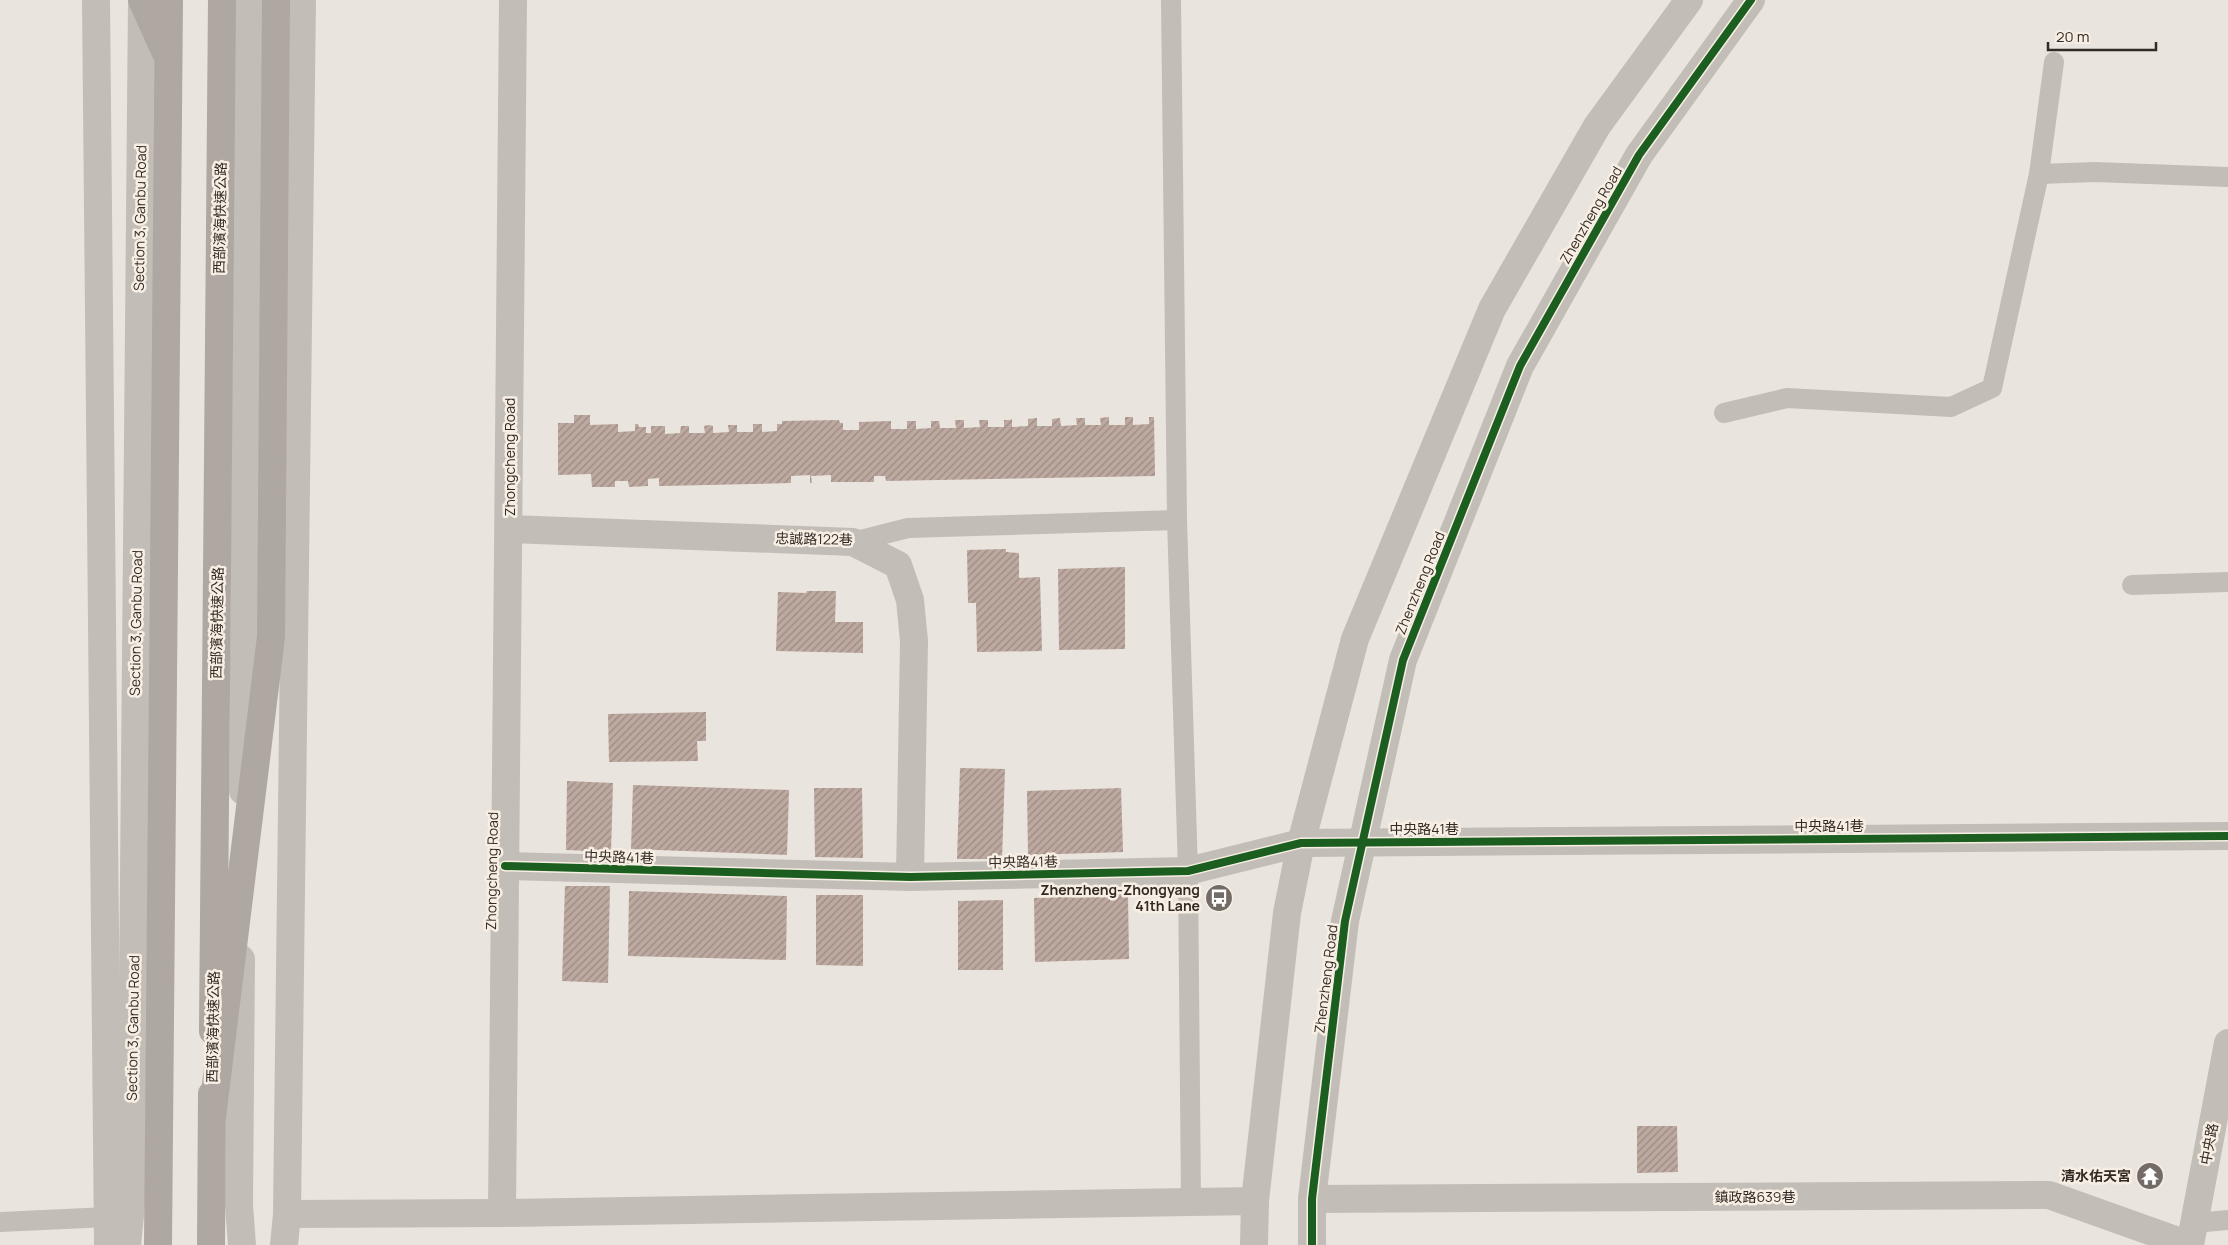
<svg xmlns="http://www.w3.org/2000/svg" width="2228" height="1245" viewBox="0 0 2228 1245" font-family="Manrope,'Noto Sans TC',sans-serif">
<defs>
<pattern id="building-hatch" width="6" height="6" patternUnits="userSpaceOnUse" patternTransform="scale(1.25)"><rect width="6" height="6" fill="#bda9a0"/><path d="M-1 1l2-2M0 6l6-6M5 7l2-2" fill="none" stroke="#9a8a82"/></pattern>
</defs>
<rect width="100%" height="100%" fill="#eae4de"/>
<g fill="url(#building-hatch)">
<polygon points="574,415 590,415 590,425 618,424 618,432 635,431 635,424 638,424 639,427 646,427 646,433 651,433 651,426 665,426 665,434 680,433 681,426 689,426 689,433 705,433 704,426 709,425 713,426 713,433 729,432 728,425 737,425 737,432 753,432 753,424 762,424 762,432 777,431 777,424 782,424 782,421 839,420 840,423 843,423 843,430 859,430 859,422 891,421 891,429 907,429 907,421 916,421 916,429 931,428 931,421 939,421 940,428 956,428 955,420 964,420 964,428 980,427 979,420 988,420 988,427 1004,427 1004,420 1010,420 1012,419 1012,427 1028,426 1028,419 1037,418 1037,426 1052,426 1052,419 1060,418 1061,426 1077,425 1076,418 1085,418 1085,425 1101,425 1100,418 1109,417 1109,425 1125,425 1125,417 1133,417 1133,425 1149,424 1149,417 1154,417 1155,476 886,481 885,476 874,476 874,482 831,482 831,475 811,476 812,483 810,483 810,475 791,476 791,483 662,486 659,486 659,478 648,479 648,486 629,487 628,481 615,481 615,487 592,487 591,474 558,475 558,423 574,423"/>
<polygon points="1006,549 1006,552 1019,553 1019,578 1040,577 1042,651 977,652 976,603 968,603 967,550"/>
<polygon points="1125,567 1125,649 1059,650 1058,569"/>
<polygon points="807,591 836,591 835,622 863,622 863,653 776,651 778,592 806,593"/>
<polygon points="706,712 706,741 697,741 698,761 609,762 608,714"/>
<polygon points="960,768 1005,769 1002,859 957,859"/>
<polygon points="567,781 613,783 611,852 566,850"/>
<polygon points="633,785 789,790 787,855 631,849"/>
<polygon points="814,788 862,788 863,858 815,857"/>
<polygon points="1121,788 1123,852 1028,855 1027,791"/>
<polygon points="565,886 610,886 608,983 562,981"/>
<polygon points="629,891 787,896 786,960 628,956"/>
<polygon points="1128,894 1129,959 1035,962 1034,898"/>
<polygon points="816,895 863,895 863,966 816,965"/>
<polygon points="1003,900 1003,970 958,970 958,901"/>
<polygon points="1637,1126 1677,1126 1678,1172 1637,1173"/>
</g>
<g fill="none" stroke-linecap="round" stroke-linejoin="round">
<g stroke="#c3bdb7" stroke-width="20">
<polyline points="1171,0 1177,520 1188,871 1191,1202"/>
<polyline points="2039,174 2054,62"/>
<polyline points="1724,413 1787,398 1951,407 1992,388 2039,174 2095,172 2228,177"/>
<polyline points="853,542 908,528 1177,520"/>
<polyline points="2132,585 2228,582"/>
<polyline points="0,1222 108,1217"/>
<polyline points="2194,1223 2228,1220"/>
</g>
<g stroke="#c3bdb7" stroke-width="28">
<polyline points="510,529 853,542 898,565 910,600 914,641 910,877"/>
<polyline points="505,866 910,877 1188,871 1301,843 2228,836"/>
<polyline points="1312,1199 2049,1195 2189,1245"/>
<polyline points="502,1213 513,0"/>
<polyline points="287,1214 502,1213 1255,1201"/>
</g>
<g stroke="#c3bdb7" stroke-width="28">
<polyline points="96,0 108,1245"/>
<polyline points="243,791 249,0"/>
<polyline points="241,959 239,1205 242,1245"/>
<polyline points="127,1245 131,1205 142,0"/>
<polyline points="284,1245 287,1214 302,0"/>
<polyline points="1254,1245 1255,1201 1287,913 1301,843 1355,639 1492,309 1597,126 1689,0"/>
<polyline points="1312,1245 1312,1199 1345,921 1403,660 1520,366 1639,155 1751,0"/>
<polyline points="2190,1245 2228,1043"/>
</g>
<g stroke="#aea7a2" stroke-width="28">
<polyline points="142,0 165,51"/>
<polyline points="213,1031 222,0"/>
<polyline points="158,1245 169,0"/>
<polyline points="211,1245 212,1094"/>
</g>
<polyline stroke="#aea7a2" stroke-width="28" points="212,1117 271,637 276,0"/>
<g stroke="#f8efe4" stroke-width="11">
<g id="cycleway">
<polyline points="505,866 910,877 1188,871 1301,843 2228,836"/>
<polyline points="1312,1245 1312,1199 1345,921 1403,660 1520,366 1639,155 1751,0"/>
</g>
</g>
<use href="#cycleway" stroke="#1b5e20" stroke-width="8"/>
</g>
<defs>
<g id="bus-disc" transform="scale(1.4375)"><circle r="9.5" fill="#736b66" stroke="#f8efe4"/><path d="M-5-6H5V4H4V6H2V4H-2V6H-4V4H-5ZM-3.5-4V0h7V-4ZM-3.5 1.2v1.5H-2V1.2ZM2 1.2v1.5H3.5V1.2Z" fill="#fff"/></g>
<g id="temple-disc" transform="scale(1.4375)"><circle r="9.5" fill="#736b66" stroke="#f8efe4"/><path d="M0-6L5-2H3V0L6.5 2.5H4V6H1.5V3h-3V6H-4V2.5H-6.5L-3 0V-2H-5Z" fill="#fff"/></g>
</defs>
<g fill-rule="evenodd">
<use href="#bus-disc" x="1219" y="898"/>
<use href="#temple-disc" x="2150" y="1176"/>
</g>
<g text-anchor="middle" stroke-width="5" stroke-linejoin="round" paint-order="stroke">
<g font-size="14" fill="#332a26" stroke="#f8efe4">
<text transform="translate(1591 215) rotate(-60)" y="5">Zhenzheng Road</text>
<text transform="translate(140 218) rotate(-89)" y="5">Section 3, Ganbu Road</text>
<text transform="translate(220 218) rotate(-89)" y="5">西部濱海快速公路</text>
<text transform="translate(510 457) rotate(-90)" y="5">Zhongcheng Road</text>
<text transform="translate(814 539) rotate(1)" y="5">忠誠路122巷</text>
<text transform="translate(1420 583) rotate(-68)" y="5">Zhenzheng Road</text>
<text transform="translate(136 623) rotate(-89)" y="5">Section 3, Ganbu Road</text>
<text transform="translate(217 623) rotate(-89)" y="5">西部濱海快速公路</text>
<text x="1829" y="831">中央路41巷</text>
<text x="1424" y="834">中央路41巷</text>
<text transform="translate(619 857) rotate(2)" y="5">中央路41巷</text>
<text transform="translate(1023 862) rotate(-1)" y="5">中央路41巷</text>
<text transform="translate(492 871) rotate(-89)" y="5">Zhongcheng Road</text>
<text transform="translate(1326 979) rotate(-83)" y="5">Zhenzheng Road</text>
<text transform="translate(213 1027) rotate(-89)" y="5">西部濱海快速公路</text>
<text transform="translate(133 1028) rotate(-89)" y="5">Section 3, Ganbu Road</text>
<text transform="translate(2209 1144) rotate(-79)" y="5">中央路</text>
<text x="1755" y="1202">鎮政路639巷</text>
</g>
<g font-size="14" font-weight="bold" fill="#332a26" stroke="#f8efe4" text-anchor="end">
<text x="1200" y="895">Zhenzheng-Zhongyang<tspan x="1200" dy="16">41th Lane</tspan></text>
<text x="2131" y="1181">清水佑天宮</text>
</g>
</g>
<path d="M2048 42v8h108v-8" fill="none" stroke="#332a26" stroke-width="2.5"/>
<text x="2056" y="42" font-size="15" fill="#332a26" stroke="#f8efe4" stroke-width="4" paint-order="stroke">20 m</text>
</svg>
